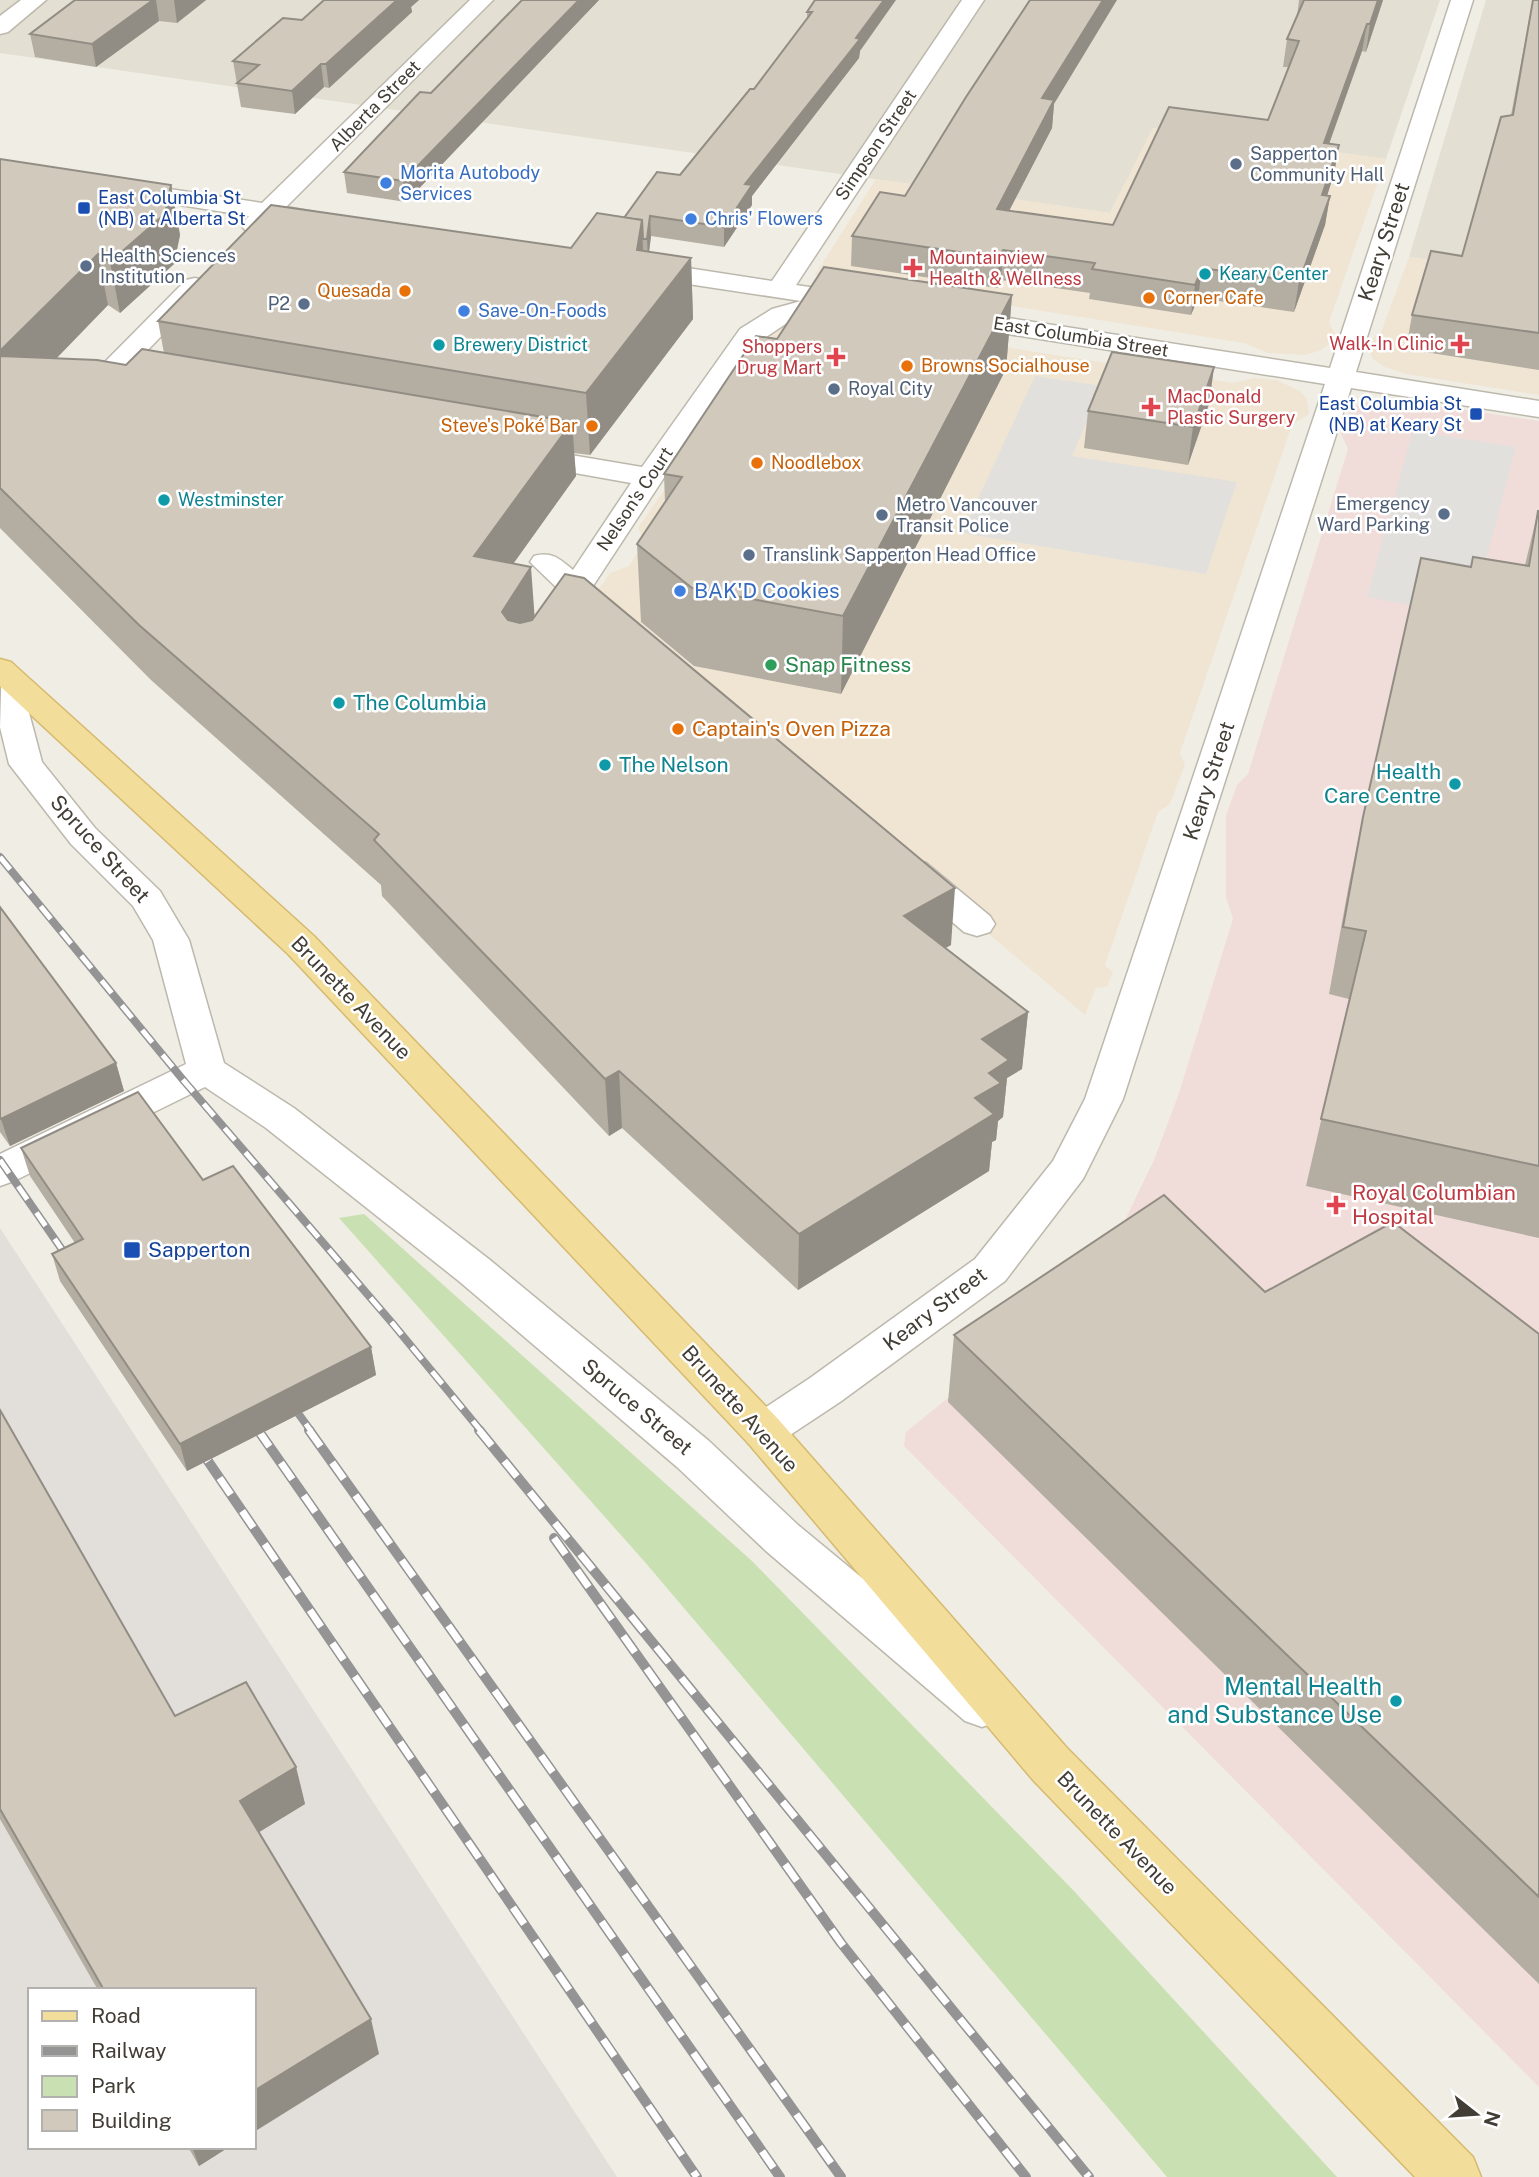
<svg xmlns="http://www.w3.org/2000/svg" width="1539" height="2177" viewBox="0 0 1539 2177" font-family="'Public Sans',sans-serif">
<rect width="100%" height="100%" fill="#f0ede5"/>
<g fill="#e4dfd3">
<polygon points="0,0 1440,0 1386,159 1153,128 1110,213 0,53"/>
<polygon points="1486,0 1539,0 1539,276 1409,257"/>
</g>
<g fill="#f0e5d2">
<polygon points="1153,128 1386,159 1329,322 1335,334 1330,344 1319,351 1304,355 1268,353 1244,343 815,275 876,179 1110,213"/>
<polygon points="1409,257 1539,276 1539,395 1406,374 1385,367 1373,359 1368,349 1371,339 1381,332"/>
<polygon points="793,320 853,323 1233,383 1254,378 1277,380 1301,392 1307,399 1309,414 1292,425 1180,753 1185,765 1170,804 1158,812 1105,965 1113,972 1107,987 1096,988 1085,1015 591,600 610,573 629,566 644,541 638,528 770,336"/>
</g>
<path fill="#e2dfda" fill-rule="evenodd" d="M0,1228L617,2177H0ZM30,1990H254V2147H30Z"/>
<polygon fill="#f0ddd9" points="1393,399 1539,421 1539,2087 904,1446 906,1432 975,1376 1111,1249 1154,1160 1178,1096 1233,919 1226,897 1226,816 1237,785 1248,774 1348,449 1341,434 1348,414 1356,406 1374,400"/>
<polygon fill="#c9e0b2" points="364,1214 752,1561 1073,1890 1337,2177 1167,2177 644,1561 339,1218"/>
<g fill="#e1e0dd">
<polygon points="1035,376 1102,386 1072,456 1237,482 1206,574 962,533"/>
<polygon points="1413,431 1516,447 1480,581 1508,623 1367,597"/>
</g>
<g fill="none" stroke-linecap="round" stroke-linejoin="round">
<g stroke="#bdb8ac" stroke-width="3">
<g id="minor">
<polygon points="21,0 46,0 8,32 0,34 0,16"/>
<path d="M470,0H493L286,207L325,214L329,219L325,224L316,227L273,220C264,229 259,234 245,230L241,225L249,216L123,196L114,194L111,189L114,184L123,182L262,203Z"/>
<path d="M962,0H984L796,285L856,294L865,296L869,302L865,308L856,310L837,307L790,321L760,341L688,441L593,586L618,610L613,617C598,620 591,617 579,607L573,616L562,618L551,616L546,609L559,590L530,562L534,556C552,551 560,559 573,570L631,483L513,462L509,456L513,450L523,447L642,467L740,329L772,309L801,301L642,277L633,274L629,269L633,264L642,261L772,281Z"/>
<polygon points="1451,0 1473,0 1356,372 1539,401 1539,417 1351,388 1123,1099 1083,1179 1005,1281 840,1402 778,1443 763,1449 748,1443 741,1431 748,1419 810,1378 975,1259 1053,1161 1085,1099 1325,384 957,326 948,324 944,318 948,312 957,310 1330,368"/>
<polygon points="195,278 204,280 208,286 204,292 111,388 101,390 91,388 87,382 91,376 186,280"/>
<polygon points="2,661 13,664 18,671 42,762 95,828 160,891 189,940 224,1063 294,1108 490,1260 709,1441 798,1525 999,1691 1006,1706 999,1721 982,1727 965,1721 766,1551 677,1467 460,1282 266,1128 205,1087 14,1181 0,1186 0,1154 186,1064 153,940 133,906 71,844 9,764 0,727"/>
<polygon points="914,860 926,863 990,916 995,924 990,932 977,936 964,932 902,879 896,871 902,863"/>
</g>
</g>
<g stroke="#d5ba6e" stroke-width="3">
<polygon id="major" points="0,659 11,662 314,936 778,1419 1067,1748 1473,2157 1481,2177 1415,2177 1033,1780 748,1443 288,954 0,686"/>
</g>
<use href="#minor" fill="#fff" fill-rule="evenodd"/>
<use href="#major" fill="#f3dd9b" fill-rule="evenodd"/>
<g stroke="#949494" stroke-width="8">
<g id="rail-far1">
<polyline points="0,857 184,1081 393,1324 481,1431"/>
<polyline points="0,1160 72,1264"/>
<polyline points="287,1398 311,1431"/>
<polyline points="249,1417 259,1431"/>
</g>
</g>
<g stroke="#949494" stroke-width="10">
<g id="rail">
<polyline points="258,1430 780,2177"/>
<polyline points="309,1430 841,2177"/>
<polyline points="479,1430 1089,2177"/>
<polyline points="197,1445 697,2177"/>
<polyline points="554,1538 841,1943 1026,2177"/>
</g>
</g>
<use href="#rail-far1" stroke="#fff" stroke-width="5" stroke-dasharray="16" stroke-linecap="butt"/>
<use href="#rail" stroke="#fff" stroke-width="7" stroke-dasharray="20" stroke-linecap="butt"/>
</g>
<g fill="#b3ada2">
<polygon points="75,0 206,0 177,23 159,21 96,67 35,57 30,34"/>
<polygon points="324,0 419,0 411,7 412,12 329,88 324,87 295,114 241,107 233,61 302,20"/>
<polygon points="522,0 599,0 406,202 347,193 344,172 431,93"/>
<polygon points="815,0 860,51 859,58 752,196 752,205 724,247 651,236 649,252 691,258 693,319 590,455 574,453 576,476 513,564 535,617 951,945 945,948 1028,1012 1022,1069 1007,1078 1003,1117 998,1121 996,1140 992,1142 989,1171 798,1290 622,1128 609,1136 382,896 381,885 151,680 0,528 0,159 171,185 180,235 174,264 120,313 108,305 57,358 126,365 164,353 158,321 571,248 624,218 680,175 754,89 807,19 807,12"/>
<polygon points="1299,0 1383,0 1366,52 1362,51 1329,144 1339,145 1334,174 1327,195 1330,196 1325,225 1294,312 1198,298 1191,315 1089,299 1090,293 1001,280 997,288 851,266 852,236 905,196 1054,104 1052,128 1009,211 1113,225 1268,120 1288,67 1283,67 1287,39 1297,17"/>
<polygon points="1533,0 1539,0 1539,370 1406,349 1412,315 1462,256 1511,115"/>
<polygon points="1012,295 1006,369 841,694 694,666 641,622 637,544 665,502 664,474 777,339"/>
<polygon points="1214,367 1209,404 1188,465 1084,448 1088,411"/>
<polygon points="1538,511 1539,511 1539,1238 1306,1186 1349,999 1329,994 1349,884 1363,817 1525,565"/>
<polygon points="0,907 116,1063 124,1091 10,1146 0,1132"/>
<polygon points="21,1148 203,1180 371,1347 376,1375 187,1471 60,1281 52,1254 75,1243 30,1176"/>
<polygon points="1265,1292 1539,1334 1539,1984 948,1402 954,1335"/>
<polygon points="0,1410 175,1716 296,1767 305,1804 259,1832 379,2054 254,1990 98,1990 0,1819"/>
<polygon points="188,2147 229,2147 199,2166"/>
</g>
<g fill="#928d84">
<polygon points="153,0 156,0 159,21 96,67 92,44"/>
<polygon points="174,0 206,0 177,23"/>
<polygon points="397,0 419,0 411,7 412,12 329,88 326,64"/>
<polygon points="579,0 599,0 406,202 403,181"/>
<polygon points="884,0 896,0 860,51 859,58 752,196 752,205 724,247 724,227 745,184"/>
<polygon points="1103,0 1117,0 1054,104 1052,128 995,238 997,209 1042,98"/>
<polygon points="1378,0 1383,0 1366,52 1370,24"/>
<polygon points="1367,24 1362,51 1319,172 1324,143"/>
<polygon points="321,64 324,87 295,114 292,91"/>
<polygon points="1339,145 1334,174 1318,224 1322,195"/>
<polygon points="171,185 180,235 174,264 120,313 110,262"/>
<polygon points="1330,196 1325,225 1294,312 1299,282"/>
<polygon points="650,216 651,236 648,260 647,239"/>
<polygon points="642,220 644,280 637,250"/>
<polygon points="1003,250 1001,280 997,288 999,258"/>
<polygon points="98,254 108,305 8,408 0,374 0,351"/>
<polygon points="691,258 693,319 590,455 586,393"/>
<polygon points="1202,268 1198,298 1191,315 1195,285"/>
<polygon points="1012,295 1006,369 841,694 843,616"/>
<polygon points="1214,367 1209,404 1188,465 1193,427"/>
<polygon points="572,422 576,476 480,610 474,556"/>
<polygon points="531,567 535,622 507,668 502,612"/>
<polygon points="955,888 951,945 901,973 904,916"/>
<polygon points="1028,1012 1022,1069 1007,1078 1003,1117 998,1121 996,1140 992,1142 989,1171 798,1290 799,1234 982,1039"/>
<polygon points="116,1063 124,1091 10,1146 1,1119"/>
<polygon points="619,1071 622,1128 609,1136 605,1079"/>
<polygon points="371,1347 376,1375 187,1471 180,1444"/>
<polygon points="296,1767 305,1804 251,1837 240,1801"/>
<polygon points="371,2019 379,2054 254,2132 254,2091"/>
<polygon points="192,2147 229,2147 199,2166"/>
</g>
<g fill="#d0c9bc" stroke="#928d84" stroke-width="2">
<polygon points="75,0 153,0 92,44 30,34"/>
<polygon points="324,0 397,0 326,64 321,64 292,91 237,83 259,65 233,61 283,18 302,20"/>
<polygon points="522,0 579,0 403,181 344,172 420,92 431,93"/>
<polygon points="815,0 884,0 856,38 860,39 745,184 752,185 724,227 650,216 647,239 643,239 642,220 624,218 657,172 680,175 750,89 754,89 812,12 807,12"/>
<polygon points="1030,0 1103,0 1042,98 1054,100 997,209 1113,225 1169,107 1268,120 1299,41 1287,39 1304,0 1378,0 1370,24 1367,24 1324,143 1339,145 1322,195 1330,196 1299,282 1202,268 1195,285 1092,269 1095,263 1003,250 999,258 852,236 880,192 905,196 966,97"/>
<polygon points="1533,0 1539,0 1539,333 1412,315 1431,251 1462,256 1501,117 1513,115"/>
<polygon points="0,159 171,185 165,214 110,262 98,254 0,351"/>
<polygon points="271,205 571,248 597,213 642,220 637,250 691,258 586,393 158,321"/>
<polygon points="824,267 1012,295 843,616 692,588 637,544 682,477 664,474 756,336 777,339"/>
<polygon points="142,349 572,422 474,556 531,567 502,612 508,620 520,623 532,620 565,574 584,578 955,888 904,916 1028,1012 982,1039 1009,1060 989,1073 1001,1083 975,1098 994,1114 799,1234 619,1071 605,1079 374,840 379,834 139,625 0,488 0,356 97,360 126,365"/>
<polygon points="1112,352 1214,367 1193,427 1088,411"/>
<polygon points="1538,511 1539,511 1539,1166 1321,1119 1366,931 1343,927 1363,817 1421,558 1471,567 1473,557 1529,566"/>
<polygon points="0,907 116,1063 1,1119 0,1117"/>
<polygon points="138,1092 203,1180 233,1166 371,1347 180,1444 52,1254 83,1239 21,1148"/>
<polygon points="1164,1195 1265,1292 1393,1222 1539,1334 1539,1897 954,1335"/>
<polygon points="0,1410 175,1716 246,1682 296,1767 240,1801 371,2019 254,2091 254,1990 104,1990 0,1809"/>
</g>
<g fill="#5c6f8a" stroke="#fff" stroke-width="2.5">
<circle cx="1236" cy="164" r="7"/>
<circle cx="86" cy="266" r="7"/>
<circle cx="304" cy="304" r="7"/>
<circle cx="834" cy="389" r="7"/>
<circle cx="1444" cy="514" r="7"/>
<circle cx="882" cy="515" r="7"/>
<circle cx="749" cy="555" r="7"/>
</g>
<g fill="#3f7fe0" stroke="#fff" stroke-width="2.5">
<circle cx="386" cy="183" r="7"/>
<circle cx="691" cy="219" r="7"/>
<circle cx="464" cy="311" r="7"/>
<circle cx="680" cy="591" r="7"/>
</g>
<g fill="#1a4fb4" stroke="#fff" stroke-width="2.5">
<rect x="77" y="201" width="14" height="14" rx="3.5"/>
<rect x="1469" y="407" width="14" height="14" rx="3.5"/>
<rect x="123" y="1241" width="18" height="18" rx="3.5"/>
</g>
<g fill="#e0444e" stroke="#fff" stroke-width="2.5">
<path d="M909.5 257.5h7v7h7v7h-7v7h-7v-7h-7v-7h7z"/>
<path d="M1456.5 333.5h7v7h7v7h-7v7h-7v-7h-7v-7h7z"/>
<path d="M832.5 346.5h7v7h7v7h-7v7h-7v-7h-7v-7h7z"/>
<path d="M1147.5 396.5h7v7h7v7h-7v7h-7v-7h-7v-7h7z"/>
<path d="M1332.5 1194.5h7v7h7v7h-7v7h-7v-7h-7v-7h7z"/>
</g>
<g fill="#0f9aa8" stroke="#fff" stroke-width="2.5">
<circle cx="1205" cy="274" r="7"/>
<circle cx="439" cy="345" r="7"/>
<circle cx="164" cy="500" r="7"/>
<circle cx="339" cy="703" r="7"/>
<circle cx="605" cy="765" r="7"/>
<circle cx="1455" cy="784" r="7"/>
<circle cx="1396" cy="1701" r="7"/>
</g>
<g fill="#e8710a" stroke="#fff" stroke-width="2.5">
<circle cx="405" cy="291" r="7"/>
<circle cx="1149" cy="298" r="7"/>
<circle cx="907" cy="366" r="7"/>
<circle cx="592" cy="426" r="7"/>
<circle cx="757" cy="463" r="7"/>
<circle cx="678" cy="729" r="7"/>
</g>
<circle fill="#2e9e5b" stroke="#fff" stroke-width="2.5" cx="771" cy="665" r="7"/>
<g text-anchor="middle" stroke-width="5" stroke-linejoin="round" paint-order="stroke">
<g font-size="18" fill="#423d35" stroke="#fff">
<text transform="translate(375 106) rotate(-45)" y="6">Alberta Street</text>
<text transform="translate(876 145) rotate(-56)" y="6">Simpson Street</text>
<text transform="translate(1081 337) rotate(9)" y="6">East Columbia Street</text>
<text transform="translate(635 499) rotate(-56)" y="6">Nelson's Court</text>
</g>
<g font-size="18" fill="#4e5e75" stroke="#fff" text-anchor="start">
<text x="1250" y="160">Sapperton<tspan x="1250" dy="21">Community Hall</tspan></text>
<text x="100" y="262">Health Sciences<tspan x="100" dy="21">Institution</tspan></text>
<text x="290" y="310" text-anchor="end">P2</text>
<text x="848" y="395">Royal City</text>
<text x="1430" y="510" text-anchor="end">Emergency<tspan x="1430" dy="21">Ward Parking</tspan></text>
<text x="896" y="511">Metro Vancouver<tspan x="896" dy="21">Transit Police</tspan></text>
<text x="763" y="561">Translink Sapperton Head Office</text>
</g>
<g font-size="18" fill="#366cbe" stroke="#fff" text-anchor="start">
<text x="400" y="179">Morita Autobody<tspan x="400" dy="21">Services</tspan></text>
<text x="705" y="225">Chris' Flowers</text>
<text x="478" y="317">Save-On-Foods</text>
</g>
<g font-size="18" fill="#164399" stroke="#fff" text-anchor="start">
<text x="98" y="204">East Columbia St<tspan x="98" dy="21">(NB) at Alberta St</tspan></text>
<text x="1462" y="410" text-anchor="end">East Columbia St<tspan x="1462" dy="21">(NB) at Keary St</tspan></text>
</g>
<g font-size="18" fill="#be3a42" stroke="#fff" text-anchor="start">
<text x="929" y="264">Mountainview<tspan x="929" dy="21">Health &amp; Wellness</tspan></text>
<text x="1444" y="350" text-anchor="end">Walk-In Clinic</text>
<text x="822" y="353" text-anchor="end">Shoppers<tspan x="822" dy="21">Drug Mart</tspan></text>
<text x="1167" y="403">MacDonald<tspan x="1167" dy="21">Plastic Surgery</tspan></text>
</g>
<g font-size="18" fill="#0d838f" stroke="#fff" text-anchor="start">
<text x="1219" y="280">Keary Center</text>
<text x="453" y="351">Brewery District</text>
<text x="178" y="506">Westminster</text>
</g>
<g font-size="18" fill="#c56008" stroke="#fff" text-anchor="start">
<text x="391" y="297" text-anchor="end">Quesada</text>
<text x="1163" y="304">Corner Cafe</text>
<text x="921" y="372">Browns Socialhouse</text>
<text x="578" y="432" text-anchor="end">Steve's Poké Bar</text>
<text x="771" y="469">Noodlebox</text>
</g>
<g font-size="21" fill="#423d35" stroke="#fff">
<text transform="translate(1384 242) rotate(-72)" y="7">Keary Street</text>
<text transform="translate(1209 781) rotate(-72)" y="7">Keary Street</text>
<text transform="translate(100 849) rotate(48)" y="7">Spruce Street</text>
<text transform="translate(351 998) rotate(46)" y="7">Brunette Avenue</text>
<text transform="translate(935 1309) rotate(-37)" y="7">Keary Street</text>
<text transform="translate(637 1407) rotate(40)" y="7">Spruce Street</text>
<text transform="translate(740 1409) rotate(48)" y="7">Brunette Avenue</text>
<text transform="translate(1117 1833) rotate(46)" y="7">Brunette Avenue</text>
</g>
<g font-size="21" fill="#366cbe" stroke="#fff" text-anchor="start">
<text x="694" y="598">BAK'D Cookies</text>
</g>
<g font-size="21" fill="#27864d" stroke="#fff" text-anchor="start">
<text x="785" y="672">Snap Fitness</text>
</g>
<g font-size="21" fill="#0d838f" stroke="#fff" text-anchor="start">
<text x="353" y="710">The Columbia</text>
<text x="619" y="772">The Nelson</text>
<text x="1441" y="779" text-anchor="end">Health<tspan x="1441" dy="24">Care Centre</tspan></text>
</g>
<g font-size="21" fill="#c56008" stroke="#fff" text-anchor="start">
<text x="692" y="736">Captain's Oven Pizza</text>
</g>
<g font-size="21" fill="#be3a42" stroke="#fff" text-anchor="start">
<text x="1352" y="1200">Royal Columbian<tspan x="1352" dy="24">Hospital</tspan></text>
</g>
<g font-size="21" fill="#164399" stroke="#fff" text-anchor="start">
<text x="148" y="1257">Sapperton</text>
</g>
<g font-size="24" fill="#0d838f" stroke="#fff" text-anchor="end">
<text x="1382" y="1695">Mental Health<tspan x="1382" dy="28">and Substance Use</tspan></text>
</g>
</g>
<rect x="28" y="1988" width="228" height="161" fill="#ffffff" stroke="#b3b1ae" stroke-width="2"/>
<rect x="42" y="2011" width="35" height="10" fill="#f3dd9b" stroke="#b3b1ae" stroke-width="2"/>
<text x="91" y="2023" font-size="21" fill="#423d35">Road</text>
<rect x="42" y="2046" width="35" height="10" fill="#949494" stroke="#b3b1ae" stroke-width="2"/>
<text x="91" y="2058" font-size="21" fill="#423d35">Railway</text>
<rect x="42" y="2076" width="35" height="21" fill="#c9e0b2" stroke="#b3b1ae" stroke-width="2"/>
<text x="91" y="2093" font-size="21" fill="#423d35">Park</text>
<rect x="42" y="2110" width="35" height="21" fill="#d0c9bc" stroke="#b3b1ae" stroke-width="2"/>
<text x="91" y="2128" font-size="21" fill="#423d35">Building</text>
<g transform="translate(1476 2114) rotate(107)" stroke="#ffffff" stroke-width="5" paint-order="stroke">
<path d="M0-5L12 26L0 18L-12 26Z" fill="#423d35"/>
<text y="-10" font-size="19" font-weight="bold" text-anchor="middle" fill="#423d35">N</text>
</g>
</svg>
